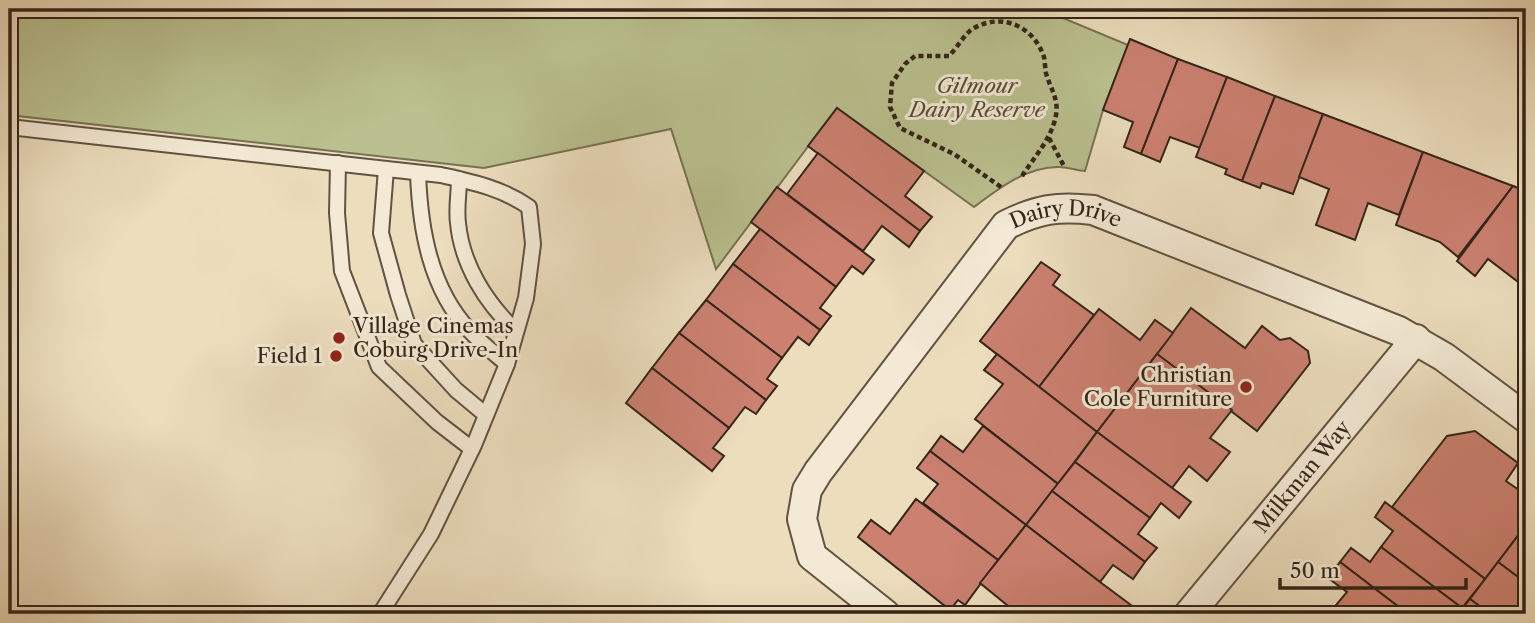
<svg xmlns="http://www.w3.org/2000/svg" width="1535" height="623" viewBox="0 0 1535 623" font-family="'Libre Caslon Text',serif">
<rect width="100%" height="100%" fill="#ecddbd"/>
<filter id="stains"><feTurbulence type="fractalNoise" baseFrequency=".00286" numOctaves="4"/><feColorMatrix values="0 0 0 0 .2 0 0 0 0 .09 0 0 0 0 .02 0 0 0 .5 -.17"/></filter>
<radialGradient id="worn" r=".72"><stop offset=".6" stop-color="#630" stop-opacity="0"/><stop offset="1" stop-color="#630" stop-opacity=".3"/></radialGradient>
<path fill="#bac08f" stroke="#767254" stroke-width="2" d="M9,9H1047L1046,11L1128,45L1103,110L1085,171C1076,170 1067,167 1058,167C1026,167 998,189 974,207L837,108L716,269L671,129L484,168L9,115Z"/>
<g fill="#cb8070" stroke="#332518" stroke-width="2">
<polygon points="1130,39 1178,59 1141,154 1124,147 1133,122 1103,110"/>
<polygon points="1178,59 1227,77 1200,148 1170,137 1160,162 1141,154"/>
<polygon points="1227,77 1275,96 1242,181 1225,174 1227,169 1196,157"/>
<polygon points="1275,96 1323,114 1293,194 1262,183 1260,188 1242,181"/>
<polygon points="837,108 924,171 905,196 932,217 920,231 808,146"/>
<polygon points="1323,114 1423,152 1399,215 1368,203 1355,240 1316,225 1329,189 1299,177"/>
<polygon points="1423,152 1513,186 1458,257 1440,242 1396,225"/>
<polygon points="818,153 920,231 909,247 882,226 863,251 787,194"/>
<polygon points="1513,186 1526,191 1526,288 1488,259 1475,276 1457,261"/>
<polygon points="777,187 874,260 863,274 852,266 836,287 751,222"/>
<polygon points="760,229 836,287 820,308 831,316 820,330 733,264"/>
<polygon points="1041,262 1060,275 1053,285 1094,315 1039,387 980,341"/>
<polygon points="733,264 820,330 809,345 798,337 782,358 706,300"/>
<polygon points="706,300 782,358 767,379 777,386 766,400 679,333"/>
<polygon points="1191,308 1245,348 1262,326 1280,340 1290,338 1308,351 1310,363 1257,431 1157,354"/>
<polygon points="1099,309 1140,340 1155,320 1173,333 1097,432 1039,387"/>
<polygon points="679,333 766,400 756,414 745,407 729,428 652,368"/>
<polygon points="997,354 1097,432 1058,484 975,419 1003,384 984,370"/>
<polygon points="1157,354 1232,410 1210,438 1230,452 1207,481 1189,466 1172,488 1097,432"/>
<polygon points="652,368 729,428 713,448 724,456 712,471 626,403"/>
<polygon points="983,426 1058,484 1026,525 930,451 941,436 963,452"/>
<polygon points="1475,431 1518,463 1506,481 1526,495 1526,525 1485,579 1392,507 1447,436"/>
<polygon points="1097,432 1191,502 1179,518 1161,503 1150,518 1075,462"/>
<polygon points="930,451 1026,525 998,560 923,503 938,484 917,468"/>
<polygon points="1075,462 1150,518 1138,534 1157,548 1145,562 1052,491"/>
<polygon points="1052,491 1145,562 1133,579 1113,565 1100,582 1026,525"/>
<polygon points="916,499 998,560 965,605 958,600 950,610 858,537 871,520 890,534"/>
<polygon points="1385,502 1485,579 1462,608 1381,547 1393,531 1375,517"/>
<polygon points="1026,525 1100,582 1143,614 1018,614 980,583"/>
<polygon points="1526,525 1526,583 1498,562"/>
<polygon points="1381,547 1462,608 1458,614 1408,614 1340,562 1351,548 1370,562"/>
<polygon points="1340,562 1408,614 1335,614 1331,611 1347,592 1328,578"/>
<polygon points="1498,562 1526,583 1526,614 1490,614 1470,599"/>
<polygon points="1470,599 1490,614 1458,614"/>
</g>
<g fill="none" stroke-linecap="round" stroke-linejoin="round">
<g stroke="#615341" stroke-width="18">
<g id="lane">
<path d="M9,127L441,175C472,182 502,188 529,207L533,244L526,298L507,364L474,445L431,534L380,614"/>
<polyline points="338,163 337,213 342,271 379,367 437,422 472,449"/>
<polyline points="386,169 381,233 398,295 414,344 456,390 486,415"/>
<path d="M418,173C420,229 430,289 470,331C481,343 495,354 507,364"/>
<path d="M459,179C459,193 456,209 458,223C462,265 486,303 516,331"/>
</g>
</g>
<g stroke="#615341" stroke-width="32">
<g id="street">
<path id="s1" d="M885,614L812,556L802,519L807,490L818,472L1006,225C1038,209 1058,206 1093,210L1399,331L1444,357L1526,418"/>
<path id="s2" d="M1189,614L1416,339"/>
</g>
</g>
<g stroke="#332518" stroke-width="4.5" stroke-dasharray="5 3.5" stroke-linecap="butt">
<polyline points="1049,138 1065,168"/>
<path d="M1001,187L954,154L900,128L890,107L892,83L905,64L915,56H949C957,48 965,33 974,28C1003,12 1034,27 1044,57C1045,62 1045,68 1046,73C1050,88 1059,99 1056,115C1052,138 1035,156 1022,176"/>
</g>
<use href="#lane" stroke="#f3e9d4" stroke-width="14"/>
<use href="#street" stroke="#f3e9d4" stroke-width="28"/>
</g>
<g fill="#8f2418" stroke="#f3e9d4" stroke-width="2.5">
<circle cx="339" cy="338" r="7"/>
<circle cx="336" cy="356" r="7"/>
<circle cx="1246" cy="387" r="7"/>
</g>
<g text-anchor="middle" stroke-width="6" stroke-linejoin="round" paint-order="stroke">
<g font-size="21" font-style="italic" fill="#554c36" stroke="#f3e9d4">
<text x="977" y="93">Gilmour<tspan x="977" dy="24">Dairy Reserve</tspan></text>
</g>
<g font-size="21" fill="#332518" stroke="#f3e9d4">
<text dy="7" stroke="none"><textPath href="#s1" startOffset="555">Dairy Drive</textPath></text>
<text dy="7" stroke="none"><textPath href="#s2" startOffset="178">Milkman Way</textPath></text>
</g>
<g font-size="21" fill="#332518" stroke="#f3e9d4" text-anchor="end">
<text x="353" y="333" text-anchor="start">Village Cinemas<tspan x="353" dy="24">Coburg Drive-In</tspan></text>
<text x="322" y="363">Field 1</text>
<text x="1232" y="382">Christian<tspan x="1232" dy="24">Cole Furniture</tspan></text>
</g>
</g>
<rect width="1535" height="623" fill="none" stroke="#ecddbd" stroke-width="35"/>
<rect x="10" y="10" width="1514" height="602" fill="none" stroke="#332518" stroke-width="3.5"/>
<rect x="18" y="18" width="1500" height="588" fill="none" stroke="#332518" stroke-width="2"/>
<path d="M1280 578v10h186v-10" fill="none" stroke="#332518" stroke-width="3.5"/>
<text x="1290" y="578" font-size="21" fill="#332518" stroke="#f3e9d4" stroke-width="5" paint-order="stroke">50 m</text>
<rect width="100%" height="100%" filter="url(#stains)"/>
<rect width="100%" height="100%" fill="url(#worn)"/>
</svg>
